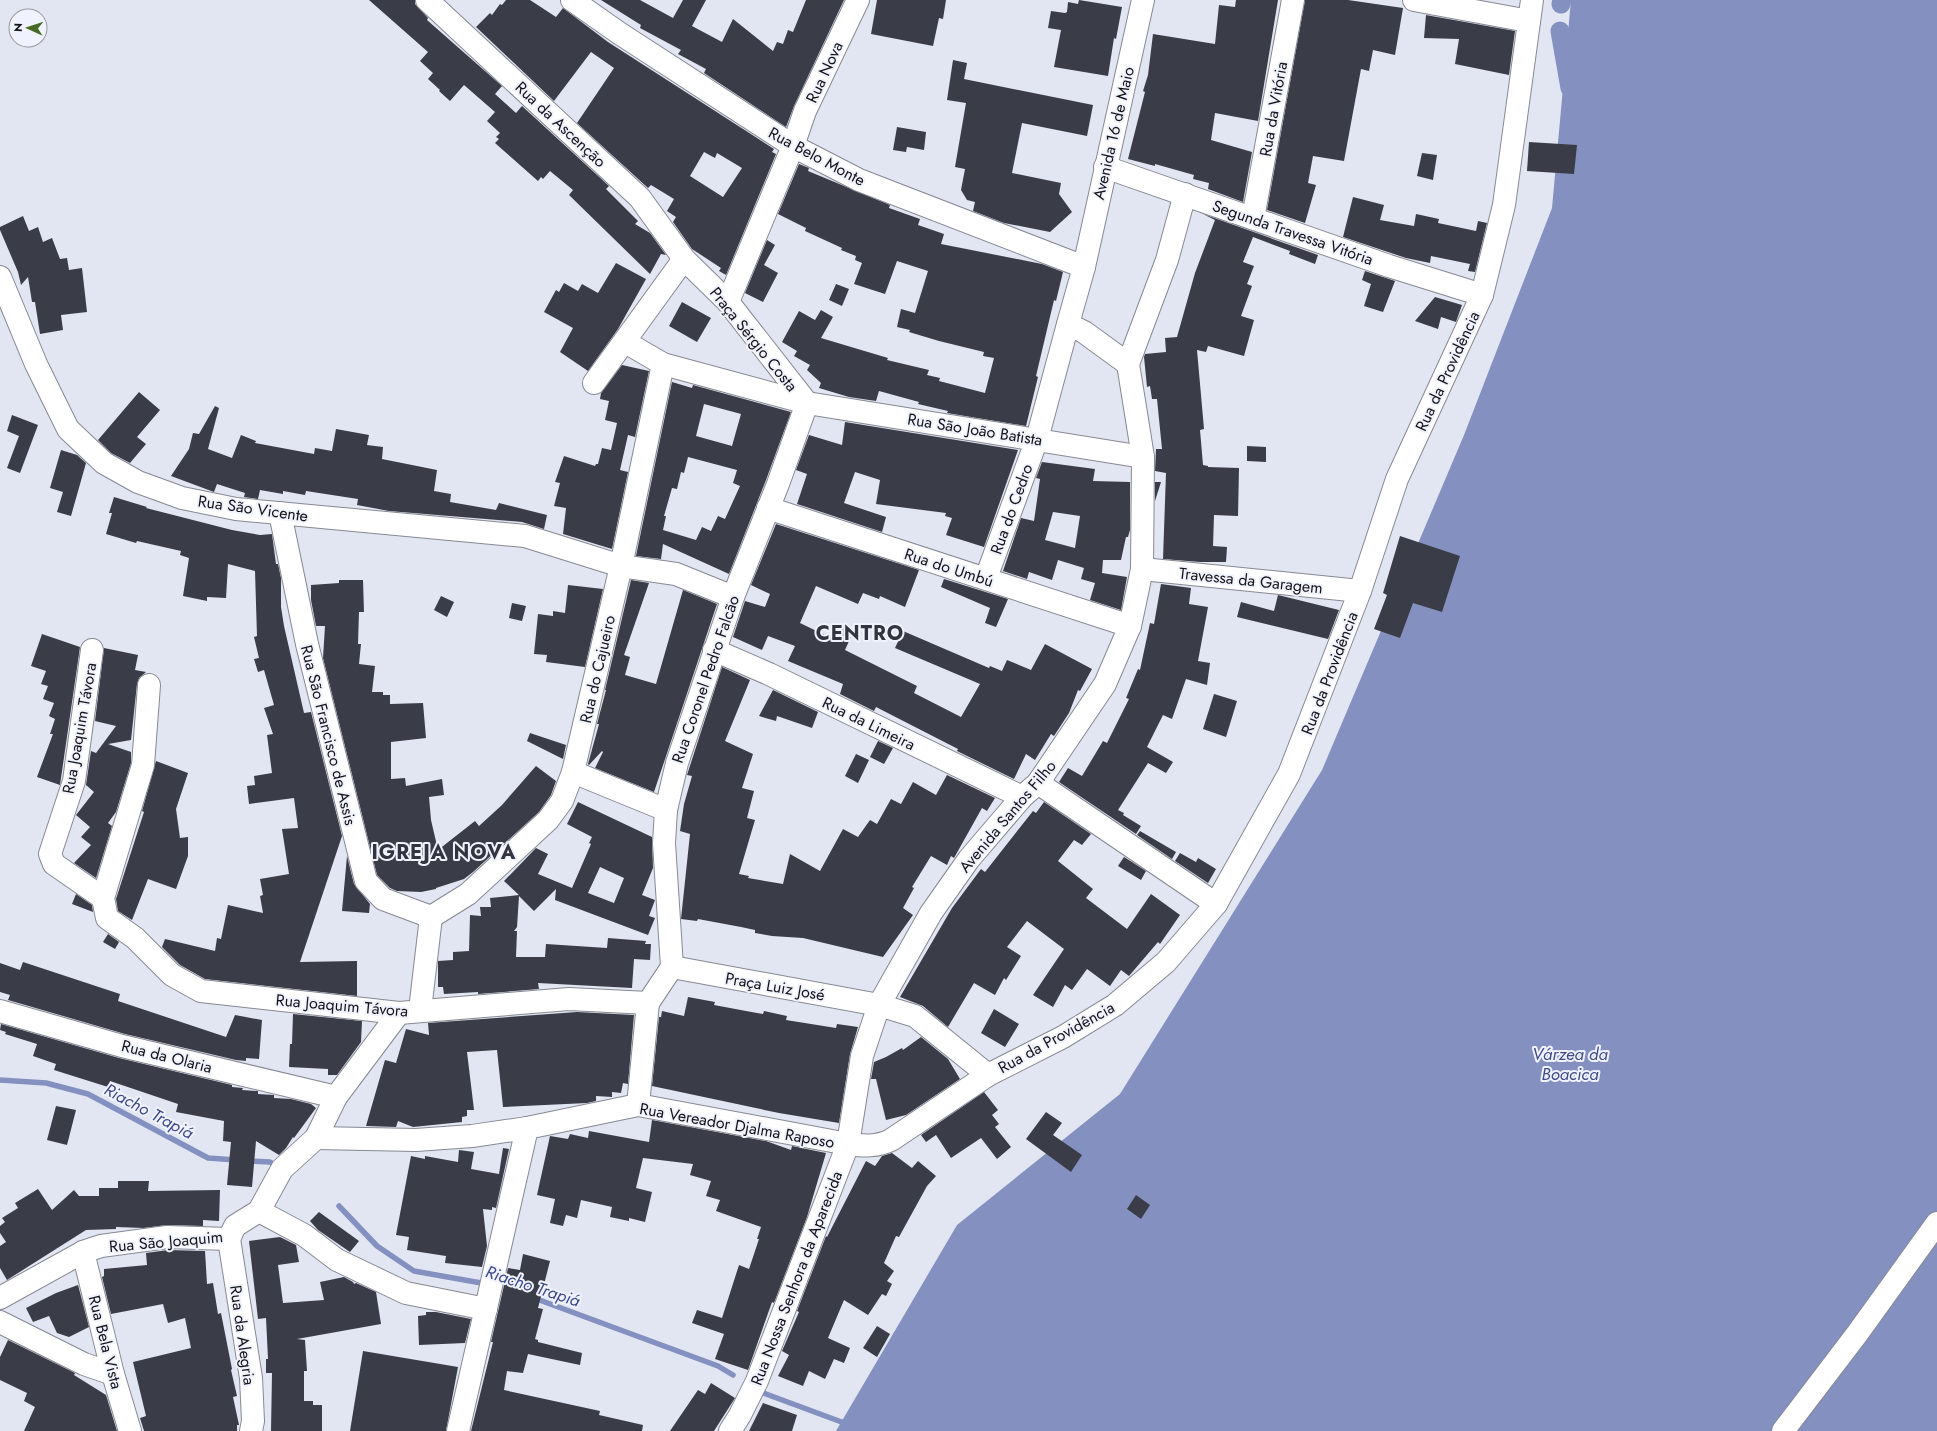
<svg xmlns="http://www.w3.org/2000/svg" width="1937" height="1431" viewBox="0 0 1937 1431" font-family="Jost,sans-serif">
<rect width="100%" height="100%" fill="#e2e6f2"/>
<polygon fill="#8491c0" points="1571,0 1937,0 1937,1431 836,1431 957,1225 1120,1094 1322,770 1464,435 1552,208"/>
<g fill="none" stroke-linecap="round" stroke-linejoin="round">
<g stroke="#8491c0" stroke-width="5.5">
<polyline points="0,1080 46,1083 88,1094 208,1158 236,1160"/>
<polyline points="248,1161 270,1162 278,1167"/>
<polyline points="339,1206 377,1246 414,1271 487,1284"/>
<polyline points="534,1298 718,1366 733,1375"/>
<polyline points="758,1390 766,1394 847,1424"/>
</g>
<g stroke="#8491c0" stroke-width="19">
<polyline points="1561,4 1562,0"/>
<polyline points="1560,31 1570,88"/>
</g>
</g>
<g fill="#3a3d47" fill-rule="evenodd">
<polygon points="369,0 415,0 415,4 428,18 427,20 502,86 495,94 516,113 522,106 609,186 606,189 638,221 635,224 650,233 666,255 661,254 650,274 569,195 573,190 550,171 543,179 541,177 538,181 495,143 499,139 496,137 500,133 487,121 495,112 464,85 450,101 439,91 440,90 428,79 433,73 420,61 428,52"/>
<path d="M506,0H530L556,17L563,8L608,42L774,149L772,152L776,154L726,275L719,271L721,268L692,249L673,222L676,217L667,211L674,199L651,185L648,188L577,123L614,68L591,52L554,101L476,27L490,13L492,15L500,4L502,5ZM704,152L715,158L717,153L742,168L723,197L690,176Z"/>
<polygon points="601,0 640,0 673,18 683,0 706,0 692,26 722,42 733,19 773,51 777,42 783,44 788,30 793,32 806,0 844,0 794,106 786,127 704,73 706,69 678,54 681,50 640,28 641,25"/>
<polygon points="877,0 946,0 943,19 939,18 933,46 871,34"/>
<polygon points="1079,0 1122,7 1116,39 1114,38 1108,76 1054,67 1061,30 1048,28 1051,11 1065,13 1067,12 1068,2 1078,4"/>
<polygon points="1236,0 1278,0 1258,121 1215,113 1211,140 1252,152 1243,202 1208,189 1209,183 1193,179 1194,175 1155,164 1155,166 1128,159 1145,92 1143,91 1148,75 1153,34 1215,44 1219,5 1235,7"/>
<polygon points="1305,0 1348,0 1403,8 1395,55 1373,50 1369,71 1361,69 1344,161 1313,156 1308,183 1316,185 1305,223 1267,210"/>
<polygon points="1426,15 1515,31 1509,75 1455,64 1459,39 1424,38"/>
<polygon points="953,60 967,63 964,79 1093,105 1087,136 1022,123 1012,173 1061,183 1059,194 1072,212 1050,232 1004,223 973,211 975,202 967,200 961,190 965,169 955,167 966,103 947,100"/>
<polygon points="897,127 926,132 924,150 907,147 906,152 893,150"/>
<polygon points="1529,142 1577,145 1574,174 1527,171"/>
<polygon points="1422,153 1437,155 1433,180 1417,176"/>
<polygon points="799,164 809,168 808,171 890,205 889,208 920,219 918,225 944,234 941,244 1042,264 1063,272 1056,301 1054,300 1036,376 1038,377 1026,426 947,413 948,411 918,404 919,402 879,391 876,401 849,397 819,388 821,383 807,370 810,365 794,356 797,351 782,342 799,311 815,320 821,310 833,317 821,338 888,358 887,360 929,370 927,375 940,378 939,381 985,393 994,358 983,356 984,352 939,341 909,332 910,330 897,327 901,309 915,313 928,271 897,261 885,294 854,284 862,263 855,260 856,256 841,250 842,248 805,231 806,228 778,214"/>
<polygon points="1353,197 1384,205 1380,220 1414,226 1416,214 1439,219 1438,223 1476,231 1478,221 1487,223 1475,272 1468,271 1470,264 1431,256 1430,263 1406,258 1343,237"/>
<polygon points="1203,214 1318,255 1315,264 1289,254 1290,251 1253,237 1243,262 1254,266 1247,284 1252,286 1241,316 1254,320 1244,356 1208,346 1206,352 1197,350 1204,429 1200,430 1203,465 1208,466 1208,467 1239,468 1238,516 1214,515 1213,546 1227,547 1226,562 1200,562 1163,559 1166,473 1155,471 1156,449 1162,449 1157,399 1152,399 1150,386 1147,387 1144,357 1145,354 1166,352 1165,338 1177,337 1195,273 1215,220"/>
<polygon points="23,216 29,231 38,227 43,242 52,238 60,259 67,258 69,270 82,268 87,312 61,315 63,330 40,334 35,302 32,302 28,277 21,285 18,272 0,230 0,227"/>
<polygon points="767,240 775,245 764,265 778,273 763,302 745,293"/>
<polygon points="616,263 646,279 618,329 588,371 560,352 573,328 544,312 556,290 559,292 564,283 578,291 582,284 598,293"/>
<polygon points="1365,271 1395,281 1383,312 1364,306 1371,284 1362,280"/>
<polygon points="836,284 849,289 842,306 829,300"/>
<polygon points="1435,297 1462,305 1456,322 1441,317 1438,329 1415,321"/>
<polygon points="682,302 711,318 697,342 669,326"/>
<polygon points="622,365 649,371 635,437 628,435 620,470 628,472 612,549 563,534 566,508 554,506 560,483 555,482 564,456 595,466 596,464 598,464 602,448 611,450 617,423 605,420 609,401 600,399 601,393"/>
<path d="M672,382L692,388L693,385L791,412L766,480L729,574L663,544L661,559L636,556ZM704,404L741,414L732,446L696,436ZM688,457L737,470L733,483L740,486L725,519L718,516L711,531L702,527L696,540L663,530L666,516H664L672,488L677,489L681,472L684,473Z"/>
<polygon points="139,392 160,410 137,437 146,444 130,463 111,453 98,440"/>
<polygon points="215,406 219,408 208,449 232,458 241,435 256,441 255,443 314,454 315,448 332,451 336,429 369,435 367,445 383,447 382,459 437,470 434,491 451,494 450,502 496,510 499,503 547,515 544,529 522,522 389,511 357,505 358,499 306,491 305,495 283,491 283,494 260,490 258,499 244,497 245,493 217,484 214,492 171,476 189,449 193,433 199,434"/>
<polygon points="12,415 38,425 20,473 7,468 19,436 7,431"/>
<polygon points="845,422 1018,450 984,547 946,535 952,518 945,516 946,513 876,504 880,480 855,472 844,503 886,517 882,532 797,504 807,474 796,470 809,435 842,445"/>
<polygon points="1247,446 1266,447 1266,462 1247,461"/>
<polygon points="61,450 77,455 86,463 71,516 57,512 63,492 50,488"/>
<path d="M1042,462L1095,469L1093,481L1130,482V530L1128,537H1126L1121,560H1103L1102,573L1127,577L1121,610L1090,600L1095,583L1081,579L1084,568L1058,560L1052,580L1029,572L1027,579L1003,571L1021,518L1034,521L1040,479L1036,478ZM1053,512L1080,516L1075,548L1045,540Z"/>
<polygon points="1155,482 1161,482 1155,501"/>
<polygon points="114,497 147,507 146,508 232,530 260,535 272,534 276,564 278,564 281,578 281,607 284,626 304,713 311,712 342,836 300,962 357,961 357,996 205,979 180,965 162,947 165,939 215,951 217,938 221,939 228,905 263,913 260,896 263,895 260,879 289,874 282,829 298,828 294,798 249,804 247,786 255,785 254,776 272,773 267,735 273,734 264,708 274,705 264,670 258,672 254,659 259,658 254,637 257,636 255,571 228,564 226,598 207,597 207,601 183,596 189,558 180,555 181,551 137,541 136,543 106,534 112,513 109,513"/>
<polygon points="776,524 919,570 905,607 880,596 879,599 863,593 858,604 816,586 800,623 831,638 833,637 839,623 854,630 845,650 917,686 914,693 961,717 980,684 895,648 903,631 989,668 990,666 1002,671 1007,660 1031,670 1045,644 1092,669 1080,691 1078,690 1069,713 1054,736 1051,734 1035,760 1026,754 1014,779 957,751 958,749 876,707 874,711 840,694 843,684 788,661 795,646 768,636 762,650 733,637 745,601 765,607 770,594 751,585"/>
<polygon points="1400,536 1460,556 1442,612 1413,603 1400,638 1374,629 1387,595 1383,593"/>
<polygon points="944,579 1008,599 996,627 985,623 990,608 941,587"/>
<polygon points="339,580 363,580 364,612 359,612 358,644 361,644 359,664 375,666 372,692 383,692 383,695 390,695 390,704 423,703 426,738 391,742 391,779 405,778 406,786 442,779 444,795 429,797 431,820 438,850 475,821 479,826 502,805 536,766 556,781 551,795 539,812 473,872 464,879 436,888 436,889 421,892 397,891 390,888 377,875 323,658 325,626 316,626 311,600 311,585 339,583"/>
<polygon points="631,580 649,583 624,655 630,657 625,675 656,684 683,590 717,604 654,792 595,768 603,752 602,751 589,765 588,764 599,724 597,724 606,690 605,690"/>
<polygon points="1161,584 1191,588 1189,604 1208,607 1198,661 1210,663 1207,685 1186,679 1172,719 1163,715 1147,747 1173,762 1166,773 1148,763 1118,810 1124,813 1123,815 1141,826 1136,834 1059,782 1068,768 1082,776 1103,741 1107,743 1129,699 1126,698 1138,669 1140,670 1150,623 1154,624"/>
<polygon points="568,585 603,589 585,667 546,662 547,655 534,654 538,614 553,616 553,611 565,613"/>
<polygon points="1278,595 1339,610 1328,639 1237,617 1241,602 1274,611"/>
<polygon points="441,596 454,602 447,617 434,610"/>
<polygon points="512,603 526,606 522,621 509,618"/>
<polygon points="42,634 80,647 60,785 37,777 53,734 50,734 55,719 49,716 54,703 43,699 48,686 41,684 46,671 31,666"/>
<polygon points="104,648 138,655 135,670 146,672 139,678 137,684 131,740 108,744 131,752 131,763 116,812 108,823 112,826 96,878 74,863 91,845 81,837 90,827 76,815 94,792 86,785 91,751 96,753 116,726 95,721"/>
<polygon points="722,667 750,680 725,741 753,754 742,788 754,791 747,818 755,820 739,874 749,876 748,878 783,884 790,854 820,871 843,829 858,837 870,820 877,824 891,799 901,804 913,782 936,795 947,775 995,798 987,811 982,808 954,858 951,856 947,865 931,856 912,887 914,888 903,908 913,915 883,957 803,938 772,936 755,933 755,930 741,927 698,919 697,921 681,919 690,834 680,831 684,804 692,776 687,775"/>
<polygon points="773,690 818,712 812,728 777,716 776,721 759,716"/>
<polygon points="1214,694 1237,701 1226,737 1203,729"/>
<polygon points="530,733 566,745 563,759 527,741"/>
<polygon points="878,741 893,748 884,764 870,757"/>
<polygon points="856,754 869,760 858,783 845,776"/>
<polygon points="156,761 188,773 176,809 180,838 188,837 188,856 176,889 148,879 132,920 118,911 116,899 144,812 142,811"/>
<path d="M578,802L652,837L653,868L642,895L655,900L649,916L655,918L648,935L555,900L556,889L534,911L519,896L517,927L514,931H517L516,957H545L546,944L607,948L608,938L646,941L645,944H651L650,960L634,959L632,988L538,983L539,989L478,994V992L444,994L443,987H438V961L453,960V952L469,951L470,915L481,916L480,907H491L490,898L519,895L504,881L536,848L548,854L538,874L572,888L591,844L589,843L592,837L567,824ZM600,867L624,878L614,903L588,893Z"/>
<polygon points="1044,802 1091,834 1082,845 1074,840 1058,861 1093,889 1086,898 1127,929 1151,894 1180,915 1160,944 1158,942 1129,976 1121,970 1110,986 1087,969 1072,990 1065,985 1053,1007 1033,995 1064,949 1027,921 1007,947 1021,956 1006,980 1004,978 995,995 974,983 948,1027 923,1006 900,997 952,908 981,869 985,872 1033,811 1036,813"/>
<polygon points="1140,831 1176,852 1172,859 1137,835"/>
<polygon points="1180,853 1196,862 1198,858 1216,869 1208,883 1175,861"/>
<polygon points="347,856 354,884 370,904 369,913 342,911"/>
<polygon points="1124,857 1146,871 1141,880 1118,866"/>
<polygon points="76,894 92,905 93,912 72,904"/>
<polygon points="108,934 119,942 115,949 103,942"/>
<polygon points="23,962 120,994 118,1001 226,1037 235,1015 262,1020 259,1059 246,1058 246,1061 236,1060 125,1034 8,1000 10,995 0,992 0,963 20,970"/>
<polygon points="688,997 715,1002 714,1005 746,1011 763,1014 764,1011 787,1016 786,1020 836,1028 837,1024 858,1027 850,1054 839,1123 779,1113 652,1086 659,1017 661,1017 662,1011 684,1016"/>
<polygon points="994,1009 1019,1024 1005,1047 981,1033"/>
<polygon points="577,1012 634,1015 628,1084 623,1083 621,1093 612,1092 612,1097 596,1096 596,1101 587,1103 503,1107 497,1050 467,1052 474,1110 467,1110 467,1116 462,1117 462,1122 413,1127 398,1121 396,1127 366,1126 385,1060 396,1063 406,1029 429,1035 428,1023"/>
<polygon points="293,1014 362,1021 361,1042 337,1075 328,1075 328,1069 289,1067 290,1044 292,1044"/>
<polygon points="1,1024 119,1058 232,1085 232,1087 243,1088 242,1090 258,1091 258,1094 274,1095 274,1098 291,1099 311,1104 316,1108 294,1138 293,1137 286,1148 279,1155 256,1141 252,1187 227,1185 231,1142 223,1141 224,1121 176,1112 178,1104 110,1081 108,1087 54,1070 56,1064 33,1056 37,1044 5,1034 6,1032 0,1030"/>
<polygon points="921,1037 948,1059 960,1079 906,1115 886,1120 876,1079 871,1079 874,1062 886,1057 902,1048 903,1050"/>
<polygon points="984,1092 998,1110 992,1115 999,1124 995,1127 1011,1147 997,1159 981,1138 951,1158 936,1135 926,1142 921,1135"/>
<polygon points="56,1106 76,1110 67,1145 47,1140"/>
<polygon points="1046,1112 1062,1123 1053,1135 1082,1155 1071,1172 1026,1139"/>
<polygon points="652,1120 766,1141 791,1150 792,1146 826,1153 807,1217 774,1303 772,1302 748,1370 715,1359 724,1334 692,1323 697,1310 722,1318 739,1265 749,1269 759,1239 757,1239 761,1227 716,1211 720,1200 706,1196 711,1181 690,1175 693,1164 643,1158 636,1188 652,1192 645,1222 629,1218 629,1221 610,1217 612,1207 581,1200 577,1218 566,1215 563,1226 550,1223 555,1199 537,1195 550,1136 568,1139 570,1134 588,1138 589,1131 649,1142"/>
<polygon points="503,1148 509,1149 496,1208 492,1207 492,1210 483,1209 487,1246 482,1267 445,1263 446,1256 407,1250 409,1237 396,1235 411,1156 425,1159 425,1156 458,1162 459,1150 474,1152 471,1169 499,1174"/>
<polygon points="892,1153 912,1168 918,1161 936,1176 927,1186 899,1237 896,1236 884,1263 894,1271 887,1281 892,1284 886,1296 882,1294 868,1315 844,1300 828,1338 850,1348 844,1363 834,1359 825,1379 809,1371 803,1386 778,1376 789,1355 782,1351 799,1312 797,1311 826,1236 827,1237 866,1161 875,1166 882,1156"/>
<polygon points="118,1181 149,1181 148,1191 220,1190 219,1221 203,1220 203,1226 167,1225 144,1228 116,1227 116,1229 86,1230 7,1280 0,1268 0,1246 6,1242 0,1233 0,1226 5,1222 2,1218 18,1208 15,1203 38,1189 52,1210 74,1190 79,1196 99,1196 99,1188 118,1188"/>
<polygon points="1136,1195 1150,1205 1141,1219 1127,1209"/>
<polygon points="319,1212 359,1241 350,1252 318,1230 310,1221"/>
<polygon points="280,1237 296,1245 299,1262 278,1265 283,1303 324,1300 320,1282 344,1277 353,1282 354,1284 356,1283 376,1292 381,1324 297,1339 305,1340 307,1371 304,1371 304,1401 313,1401 313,1405 322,1405 322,1431 271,1431 272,1373 266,1373 266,1359 268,1359 266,1318 258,1319 249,1241"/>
<polygon points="168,1250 205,1251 207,1284 213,1283 218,1314 221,1313 232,1369 231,1370 237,1396 233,1397 239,1425 237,1425 237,1431 144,1431 140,1418 146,1416 133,1362 191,1348 185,1318 168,1323 163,1304 111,1314 102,1277 104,1276 104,1269 147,1265 146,1253"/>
<polygon points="523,1254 550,1261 538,1308 543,1309 535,1339 538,1340 538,1342 582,1353 580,1365 528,1354 523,1373 507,1371 504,1390 600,1411 599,1415 643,1425 642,1431 471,1431 493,1342 491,1342 508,1268 520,1270"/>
<polygon points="78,1285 89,1327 69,1337 57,1333 49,1316 33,1322 26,1308 56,1293"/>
<polygon points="426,1312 436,1312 471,1319 465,1343 419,1345 418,1316 426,1315"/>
<polygon points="877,1326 890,1334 877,1357 863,1348"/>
<polygon points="8,1340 75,1373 74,1375 106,1395 117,1431 24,1431 35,1407 24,1401 27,1393 0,1380 0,1357"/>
<polygon points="363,1351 458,1367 446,1431 350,1431"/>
<polygon points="711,1383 735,1398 714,1431 670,1431 698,1390 705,1394"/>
<polygon points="763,1403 797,1415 792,1431 749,1431"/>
</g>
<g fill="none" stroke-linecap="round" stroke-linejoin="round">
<g stroke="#868994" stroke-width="24">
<g id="minor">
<polyline points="427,0 640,198 684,259 728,302 807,403"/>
<polyline points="572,0 619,33 793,146 859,180 1084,267"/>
<polyline points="1414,0 1529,21"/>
<polyline points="1105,167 1389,266 1482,295"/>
<polyline points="1253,218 1293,0"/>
<polyline points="0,277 36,364 68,429 104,463 138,482 182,498 236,509 525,536 621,566 676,574 733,597"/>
<polyline points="728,302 793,146 805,111 858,0"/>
<polyline points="1068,324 1084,332 1128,364"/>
<polyline points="627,340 627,343 663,364 807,403 1143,457"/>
<polyline points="594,383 684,259"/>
<polyline points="768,508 1130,626"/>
<polyline points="280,513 307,644 366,881 383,899 431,917"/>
<polyline points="1142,569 1360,591"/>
<polyline points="986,578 1037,439 1068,324 1084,267 1143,0"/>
<polyline points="92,650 74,781 50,854 54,864 103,898"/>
<polyline points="714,650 769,674 1022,797"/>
<polyline points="149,685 143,765 103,898 107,918 135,938 172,975 201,991 399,1013 569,999 648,1003"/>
<polyline points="573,772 666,810"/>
<polyline points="1038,783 1216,904"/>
<polyline points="431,917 468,894 548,820 562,801 573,772 621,566 663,364"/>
<polyline points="672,967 664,843 666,810 677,763 733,597 778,484 807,403"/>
<polyline points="672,967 879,1005 915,1016 988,1075"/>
<polyline points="420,1010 431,917"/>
<polyline points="0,1011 122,1046 336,1097"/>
<polyline points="638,1105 648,1003 672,967"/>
<path d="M316,1138L416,1140L472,1136L527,1128L638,1105L848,1144C864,1146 877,1147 891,1140L988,1075L1063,1037L1115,1005L1166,962L1216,904L1289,774L1360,591L1397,479L1482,295L1504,205L1532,0"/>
<polyline points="259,1211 304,1235 337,1260 406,1293 486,1309"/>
<polyline points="229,1239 235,1226 259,1211 282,1169 316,1138 336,1097 399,1013"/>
<polyline points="229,1239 251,1378 253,1421 251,1431"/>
<polyline points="83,1252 113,1374 130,1431"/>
<polyline points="0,1298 83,1252 101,1246 167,1237 229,1239"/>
<polyline points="0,1322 84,1364 113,1374"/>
<polyline points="458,1431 527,1128"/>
<polyline points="730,1431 740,1415 757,1381 848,1144 862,1056 879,1005 931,913 969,859 1022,797 1038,783 1105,684 1130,626 1142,569 1143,457 1128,364 1167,260 1185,194"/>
<polyline points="1783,1431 1857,1334 1937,1223"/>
</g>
</g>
<use href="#minor" stroke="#fff" stroke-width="22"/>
</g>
<g text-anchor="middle" stroke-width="4" stroke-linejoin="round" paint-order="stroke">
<g font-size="16" fill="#121317" stroke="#f0f3fd">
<text transform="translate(824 72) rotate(-65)" y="6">Rua Nova</text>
<text transform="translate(1273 109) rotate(-80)" y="6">Rua da Vitória</text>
<text transform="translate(561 124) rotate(43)" y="6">Rua da Ascenção</text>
<text transform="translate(1113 133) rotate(-77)" y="6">Avenida 16 de Maio</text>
<text transform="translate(817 156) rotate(28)" y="6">Rua Belo Monte</text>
<text transform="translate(1293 232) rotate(19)" y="6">Segunda Travessa Vitória</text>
<text transform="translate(754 339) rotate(51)" y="6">Praça Sérgio Costa</text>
<text transform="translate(1447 371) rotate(-65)" y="6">Rua da Providência</text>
<text transform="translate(975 429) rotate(9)" y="6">Rua São João Batista</text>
<text transform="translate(253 508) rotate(8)" y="6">Rua São Vicente</text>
<text transform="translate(1011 509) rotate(-70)" y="6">Rua do Cedro</text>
<text transform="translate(949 567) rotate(18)" y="6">Rua do Umbú</text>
<text transform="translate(1251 580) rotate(6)" y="6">Travessa da Garagem</text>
<text transform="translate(597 669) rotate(-77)" y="6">Rua do Cajueiro</text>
<text transform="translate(1329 673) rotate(-69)" y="6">Rua da Providência</text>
<text transform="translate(705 679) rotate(-71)" y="6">Rua Coronel Pedro Falcão</text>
<text transform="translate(869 723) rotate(26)" y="6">Rua da Limeira</text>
<text transform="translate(79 728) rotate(-80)" y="6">Rua Joaquim Távora</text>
<text transform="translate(329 735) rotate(76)" y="6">Rua São Francisco de Assis</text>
<text transform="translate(1007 816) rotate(-50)" y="6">Avenida Santos Filho</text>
<text transform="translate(775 986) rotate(10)" y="6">Praça Luiz José</text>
<text transform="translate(342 1005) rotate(5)" y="6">Rua Joaquim Távora</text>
<text transform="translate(1056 1037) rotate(-29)" y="6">Rua da Providência</text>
<text transform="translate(167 1056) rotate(14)" y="6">Rua da Olaria</text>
<text transform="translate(737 1125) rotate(10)" y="6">Rua Vereador Djalma Raposo</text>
<text transform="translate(166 1241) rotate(-5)" y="6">Rua São Joaquim</text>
<text transform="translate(796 1278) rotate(-69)" y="6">Rua Nossa Senhora da Aparecida</text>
<text transform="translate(243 1335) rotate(82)" y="6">Rua da Alegria</text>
<text transform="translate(106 1342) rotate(76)" y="6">Rua Bela Vista</text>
</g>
<g font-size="17" font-style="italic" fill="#3e4b88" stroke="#f0f3fd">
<text x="1570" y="1060">Várzea da<tspan x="1570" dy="20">Boacica</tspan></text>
<text transform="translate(149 1111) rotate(28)" y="6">Riacho Trapiá</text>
<text transform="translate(533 1286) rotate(18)" y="6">Riacho Trapiá</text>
</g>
<g font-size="20" font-weight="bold" letter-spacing="1" fill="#32353f" stroke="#f0f3fd">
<text x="860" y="640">CENTRO</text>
<text x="444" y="859">IGREJA NOVA</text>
</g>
</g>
<g transform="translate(28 28) rotate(273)"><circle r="19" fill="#f0f3fd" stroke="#9799a1"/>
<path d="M0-3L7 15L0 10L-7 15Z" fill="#446a24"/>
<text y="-6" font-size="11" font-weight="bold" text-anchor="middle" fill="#121317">N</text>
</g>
</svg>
